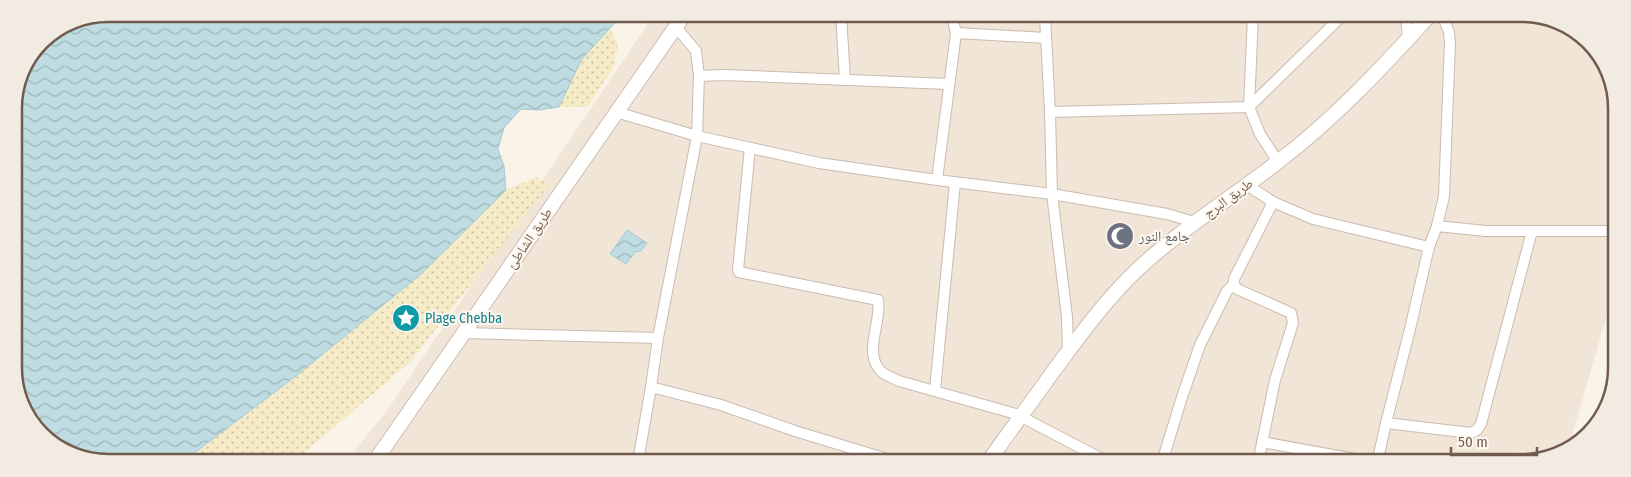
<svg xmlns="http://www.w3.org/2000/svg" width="1631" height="477" viewBox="0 0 1631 477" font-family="'Fira Sans Condensed','Noto Naskh Arabic',sans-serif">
<defs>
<pattern id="sand-dots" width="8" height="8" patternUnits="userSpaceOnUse" patternTransform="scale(1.25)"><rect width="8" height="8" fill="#f5ebc7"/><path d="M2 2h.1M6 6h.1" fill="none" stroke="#cbc1a4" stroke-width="1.8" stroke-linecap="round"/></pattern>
<pattern id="water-waves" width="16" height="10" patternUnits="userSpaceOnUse" patternTransform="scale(1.25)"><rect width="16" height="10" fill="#bedce1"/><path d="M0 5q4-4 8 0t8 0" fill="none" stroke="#9fb5b9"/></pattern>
</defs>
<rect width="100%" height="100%" fill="#faf3e8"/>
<polygon fill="#f1e5d7" points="654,15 1546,17 1590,42 1615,91 1615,288 1569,446 1553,453 1516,452 1514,463 347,461 390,406"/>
<g fill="url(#sand-dots)">
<polygon points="610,28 618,45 614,67 587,107 559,107 581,60"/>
<polygon points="536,177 550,184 410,362 295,461 185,460 296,376 421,274 506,190"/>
</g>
<g fill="url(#water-waves)" stroke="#a6cbd2">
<polygon points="109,14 622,15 581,60 559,107 539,110 521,109 504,128 498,149 504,166 506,190 421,274 296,376 185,460 85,460 38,431 16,386 14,103 42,41 73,21"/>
<polygon points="627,230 647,243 641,251 635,252 626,264 610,254"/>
</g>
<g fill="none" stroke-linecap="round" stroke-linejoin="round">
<g stroke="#cbbbaf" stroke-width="12">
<g id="street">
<polyline points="841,15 845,80"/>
<polyline points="1045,16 1050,112 1052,194 1067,317 1068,351"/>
<polyline points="1253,16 1249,107 1260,134 1278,162"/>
<polyline points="1406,17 1408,38"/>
<polyline points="956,33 1046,38"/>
<polyline points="699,76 724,75 948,84"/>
<polyline points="616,112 697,136 819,163 937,180 1052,194 1167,214 1194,222"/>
<polyline points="1050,112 1249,107 1342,16"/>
<path d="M750,148L738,270L739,272L878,300C882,321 864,350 879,369C883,375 893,378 899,381L1016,414L1108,462"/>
<polyline points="937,180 956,33 952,16"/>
<polyline points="1247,185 1273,202 1313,219 1429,247"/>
<polyline points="1437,226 1486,231 1615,231"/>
<polyline points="464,333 658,338"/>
<polyline points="651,387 721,405 795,431 897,462"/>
<polyline points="935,390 955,183"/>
<polyline points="1386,423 1471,433 1477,430 1481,424 1532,231"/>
<polyline points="1262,442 1377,463"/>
<polyline points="638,461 651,387 658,338 697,136 699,76 696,51 676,27"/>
<polyline points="1162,462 1183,394 1200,345 1227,291 1234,284"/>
<polyline points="1258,463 1275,380 1293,323 1291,313 1237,289 1234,284 1234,279 1273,202"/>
<polyline points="1377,463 1386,423 1410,329 1429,247 1437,226 1444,196 1450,43 1449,32 1443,17"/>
</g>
</g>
<g stroke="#cfbdb0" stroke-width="16">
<g id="secondary">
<polyline points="375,461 684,15"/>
<path d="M988,462C1009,432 1031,403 1052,373C1079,337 1105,300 1138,269C1182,228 1232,198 1279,161C1334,119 1382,68 1428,17"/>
</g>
</g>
<use href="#street" stroke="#fff" stroke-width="10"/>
<use href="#secondary" stroke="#fff" stroke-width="14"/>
</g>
<defs>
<g id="mosque-disc" transform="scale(1.4375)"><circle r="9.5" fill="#6b7280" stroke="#fdf7ee"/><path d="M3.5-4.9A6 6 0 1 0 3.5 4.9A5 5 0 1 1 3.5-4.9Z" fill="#fff"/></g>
<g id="sight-disc" transform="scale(1.4375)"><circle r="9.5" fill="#0f9aa8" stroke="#fdf7ee"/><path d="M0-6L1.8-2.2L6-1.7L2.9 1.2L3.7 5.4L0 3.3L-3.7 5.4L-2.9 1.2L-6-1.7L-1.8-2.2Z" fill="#fff"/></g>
</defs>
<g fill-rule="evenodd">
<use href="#mosque-disc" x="1120" y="236"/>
<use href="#sight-disc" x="406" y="318"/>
</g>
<g text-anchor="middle" stroke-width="4" stroke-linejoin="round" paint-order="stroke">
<g font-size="14" fill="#715b4f" stroke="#fdf7ee">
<text transform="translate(1228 198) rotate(-36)" y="5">طريق البرج</text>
<text transform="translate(529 238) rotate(-56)" y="5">طريق الشاطئ</text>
</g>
<g font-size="14" fill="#5b616d" stroke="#fdf7ee" text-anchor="start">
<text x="1139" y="241">جامع النور</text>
</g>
<g font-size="14" fill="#0d838f" stroke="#fdf7ee" text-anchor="start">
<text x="425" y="323">Plage Chebba</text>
</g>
</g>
<path d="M0 0H1631V477H0ZM108 22H1522A86 86 0 0 1 1608 108V368A86 86 0 0 1 1522 454H108A86 86 0 0 1 22 368V108A86 86 0 0 1 108 22Z" fill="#f2ebe1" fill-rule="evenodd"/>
<path fill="none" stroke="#715b4f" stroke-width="2.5" d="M108 22H1522A86 86 0 0 1 1608 108V368A86 86 0 0 1 1522 454H108A86 86 0 0 1 22 368V108A86 86 0 0 1 108 22Z"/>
<path d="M1451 447v8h86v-8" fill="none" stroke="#715b4f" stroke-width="2.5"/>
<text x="1458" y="447" font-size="15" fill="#715b4f" stroke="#fdf7ee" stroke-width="4" paint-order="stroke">50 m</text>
</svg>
